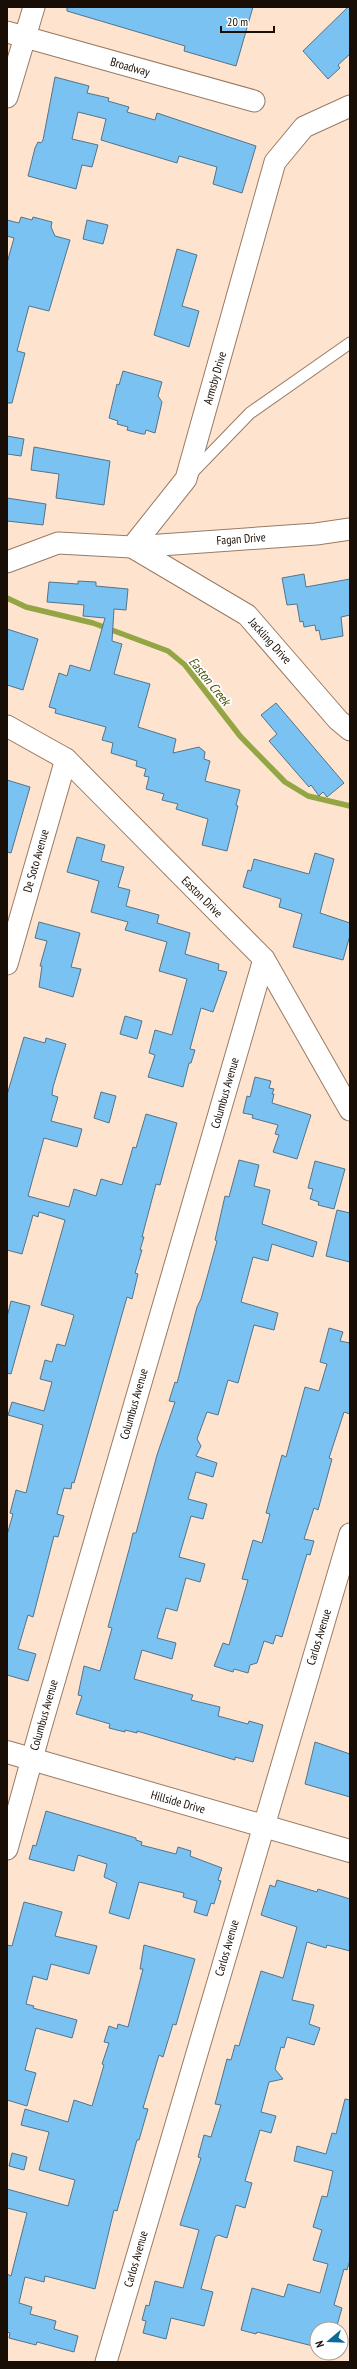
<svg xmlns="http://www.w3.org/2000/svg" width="357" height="2369" viewBox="0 0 357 2369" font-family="'PT Sans Narrow',sans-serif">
<rect width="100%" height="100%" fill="#fee3cf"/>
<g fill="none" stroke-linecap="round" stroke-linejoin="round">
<polyline stroke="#94a644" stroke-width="5.5" points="7,598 26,607 93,623 168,651 185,665 240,736 285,782 308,796 350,806"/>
</g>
<g fill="#79c2f2" stroke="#54748a">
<polygon points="67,7 253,7 236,66 184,51 185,46 67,11"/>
<polygon points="348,7 350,7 350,54 338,65 340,68 328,79 303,51"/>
<polygon points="55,77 89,86 87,93 109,98 108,101 129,107 127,112 155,120 157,113 256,146 242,193 213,184 217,167 179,156 177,163 101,140 106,119 78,112 72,139 98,145 92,167 82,165 76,189 28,176 35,148 38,142 41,143 43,140"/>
<polygon points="21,217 32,220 33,217 52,222 51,227 55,236 70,240 49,311 29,306 17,351 25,353 12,403 7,403 7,263 14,238 7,236 7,220 19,223"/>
<polygon points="87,220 108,225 103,244 83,239"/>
<polygon points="177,249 197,255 182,306 199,311 189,347 154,335"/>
<polygon points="123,371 162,382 158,396 162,402 155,433 146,430 145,434 142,434 127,430 128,427 117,424 118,421 109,418 117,384 119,385"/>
<polygon points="7,436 24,439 21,456 7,454"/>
<polygon points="34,447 110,461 104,505 56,498 59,474 31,470"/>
<polygon points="7,498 46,504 43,525 7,521"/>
<polygon points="304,574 306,587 350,579 350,615 341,617 343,636 321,640 319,630 316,631 315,625 304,627 303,621 300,622 297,604 287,605 282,578"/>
<polygon points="78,581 96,582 96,586 128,589 126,610 114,609 112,641 122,644 114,674 150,684 138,727 176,739 173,753 199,747 205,752 204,759 210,761 205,781 240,790 236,805 238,806 227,851 202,845 208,819 176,809 178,804 162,800 164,794 146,789 149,777 144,776 146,769 136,766 137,761 111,753 113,743 102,740 106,727 55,713 56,709 49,707 59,673 67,676 70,665 90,671 105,618 83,616 84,605 47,602 49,582 78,584"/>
<polygon points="7,629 38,639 23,690 7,685"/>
<polygon points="276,703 344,783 327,797 323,792 319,796 311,785 309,787 269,741 277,734 261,715"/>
<polygon points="7,780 30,787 11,853 7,852"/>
<polygon points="77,837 105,845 101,861 124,867 118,887 130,890 126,906 159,915 157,923 190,933 185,954 219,964 218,970 227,972 213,1012 201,1008 190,1049 195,1050 191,1063 189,1063 183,1087 148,1077 155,1055 149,1053 155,1030 172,1035 187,979 159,971 167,942 125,930 128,922 91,912 99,881 67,872"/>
<polygon points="315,853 334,859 320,913 350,923 350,935 343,960 293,947 302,914 279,907 281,899 243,887 248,870 251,871 254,859 309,874"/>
<polygon points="39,922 80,933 71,967 81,969 73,997 39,987 42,966 40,966 47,941 35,938"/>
<polygon points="125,1016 142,1021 137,1039 120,1034"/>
<polygon points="24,1037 45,1043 46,1038 66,1044 53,1087 52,1095 58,1097 51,1121 82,1129 77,1147 44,1138 28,1196 69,1207 74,1189 96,1196 101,1179 122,1185 133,1147 136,1148 146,1114 177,1123 160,1185 156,1184 142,1237 144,1237 140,1250 142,1250 135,1273 138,1274 132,1299 127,1297 74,1483 72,1482 71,1489 64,1488 57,1514 64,1516 58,1537 54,1536 33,1617 28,1615 18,1649 36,1654 28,1681 7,1675 7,1535 13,1514 10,1513 16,1490 26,1493 43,1425 8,1415 12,1402 44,1411 52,1382 40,1379 45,1360 52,1362 57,1344 65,1346 74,1315 41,1305 65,1220 39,1212 38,1217 33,1215 22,1254 7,1250 7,1095"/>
<polygon points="255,1077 271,1081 269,1088 274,1089 272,1094 274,1094 272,1103 311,1115 297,1159 273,1152 279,1135 275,1134 278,1125 252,1118 253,1115 243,1113 247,1096 250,1097"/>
<polygon points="101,1092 116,1096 109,1123 94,1118"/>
<polygon points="239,1160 259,1165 254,1186 270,1190 262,1224 317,1242 313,1257 272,1244 268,1261 253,1257 241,1302 278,1313 274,1330 254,1325 238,1383 228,1380 218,1415 207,1412 197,1439 201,1446 196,1456 217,1463 213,1477 196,1472 188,1499 207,1504 203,1519 191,1516 179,1557 205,1564 200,1582 186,1578 177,1611 166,1608 157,1638 176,1643 172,1659 142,1650 134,1679 193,1695 191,1700 220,1707 218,1716 248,1724 249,1721 263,1725 253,1762 235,1757 235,1760 137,1731 137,1733 125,1730 125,1732 109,1728 110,1724 76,1714 82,1696 78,1695 84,1666 100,1671 112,1628 108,1627 130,1546 133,1533 136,1533 157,1455 175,1402 169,1401 175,1382 177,1383 197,1307 201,1299 217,1241 215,1240 225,1196 229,1197"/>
<polygon points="315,1161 345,1169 334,1209 318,1205 319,1202 310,1199 313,1189 308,1188"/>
<polygon points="337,1210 350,1213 350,1262 326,1256"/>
<polygon points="11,1301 30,1306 11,1374 7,1373 7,1317"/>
<polygon points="329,1328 343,1332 340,1341 350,1343 350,1414 344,1412 329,1458 332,1459 318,1510 314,1508 304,1539 314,1541 310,1555 307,1554 282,1637 276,1635 273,1644 264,1641 257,1663 250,1665 248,1673 234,1669 233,1672 214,1666 223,1643 229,1645 248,1580 242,1579 253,1540 262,1543 270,1514 266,1513 282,1455 286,1457 305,1387 319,1391 327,1364 320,1362"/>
<polygon points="315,1742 350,1754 350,1797 305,1784"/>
<polygon points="46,1811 136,1838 136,1840 142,1842 141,1845 176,1854 178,1847 191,1851 190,1856 222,1868 218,1880 221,1881 214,1904 211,1903 207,1916 194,1912 197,1901 183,1897 184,1893 139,1882 129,1919 109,1913 117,1883 104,1877 107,1864 78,1855 74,1871 29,1859 33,1845 36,1846"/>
<polygon points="277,1880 317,1892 318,1889 350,1899 350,1951 327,1945 326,1948 307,1942 292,2000 314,2005 309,2024 320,2028 314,2045 287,2037 284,2048 281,2047 275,2069 283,2079 269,2082 261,2112 276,2116 271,2133 260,2130 245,2181 252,2183 245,2208 236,2205 227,2238 218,2235 215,2237 201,2289 213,2292 204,2326 171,2318 166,2339 143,2333 146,2321 142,2320 146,2305 149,2306 155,2281 183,2288 199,2230 180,2225 201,2158 198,2157 204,2135 211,2137 221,2105 215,2104 227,2059 231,2060 235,2045 239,2046 261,1971 283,1978 297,1927 261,1915 270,1885 275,1887"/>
<polygon points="24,1902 62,1912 55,1936 97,1946 89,1974 51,1964 47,1980 33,1976 26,2004 34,2006 33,2008 77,2020 72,2038 36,2028 25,2070 36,2073 27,2106 7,2100 7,1945 12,1946"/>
<polygon points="144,1945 195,1959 176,2025 173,2024 163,2057 159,2055 143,2108 148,2109 139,2140 137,2140 117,2211 114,2210 95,2289 45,2276 44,2282 25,2277 19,2303 32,2307 30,2314 56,2321 54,2329 78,2336 74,2352 37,2342 36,2345 9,2338 10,2333 7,2332 7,2274 11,2276 27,2213 7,2208 7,2189 68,2206 75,2180 39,2170 49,2132 21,2125 25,2109 68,2122 74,2100 92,2106 104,2065 102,2064 109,2043 104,2042 109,2026 117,2029 118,2024 128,2027 143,1969 140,1969"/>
<polygon points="345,2099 350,2100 350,2260 347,2270 344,2269 334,2305 342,2308 336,2329 317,2329 317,2347 257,2332 256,2334 241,2330 252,2288 284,2297 288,2284 320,2293 328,2264 313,2260 322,2230 313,2227 322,2196 327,2197 333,2171 294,2161 297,2146 326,2154 332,2133 336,2134"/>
<polygon points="12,2153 27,2157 24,2170 9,2166"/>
</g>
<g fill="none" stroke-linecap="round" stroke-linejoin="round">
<g stroke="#997b64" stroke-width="13">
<polyline id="service" points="191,474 250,413 350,343"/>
</g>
<g stroke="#997b64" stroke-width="23">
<g id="minor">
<polyline points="7,32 254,101"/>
<polyline points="7,97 34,7"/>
<polyline points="132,547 247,615 338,720 350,730"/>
<polyline points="132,547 316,534 350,529"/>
<polyline points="7,562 58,543 132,547 186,479 275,162 304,127 350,106"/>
<polyline points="7,726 66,759 264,959 350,1110"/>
<polyline points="7,964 66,759"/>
<polyline points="7,1849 40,1730 264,959"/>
<polyline points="106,2362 350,1534"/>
</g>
</g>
<g stroke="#997b64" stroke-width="24">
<polyline id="secondary" points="7,1752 350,1851"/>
</g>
<use href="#service" stroke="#fff" stroke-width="11"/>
<use href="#minor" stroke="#fff" stroke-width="21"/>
<use href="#secondary" stroke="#fff" stroke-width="22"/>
</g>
<g text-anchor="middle" stroke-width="3.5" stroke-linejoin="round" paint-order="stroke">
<g font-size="12" fill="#190e06" stroke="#fff">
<text transform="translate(130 67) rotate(16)" y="4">Broadway</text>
<text transform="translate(215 378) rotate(-74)" y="4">Armsby Drive</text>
<text transform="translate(241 539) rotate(-4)" y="4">Fagan Drive</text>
<text transform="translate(270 641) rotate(48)" y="4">Jackling Drive</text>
<text transform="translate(36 861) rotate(-74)" y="4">De Soto Avenue</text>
<text transform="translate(202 897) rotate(45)" y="4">Easton Drive</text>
<text transform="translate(225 1093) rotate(-74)" y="4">Columbus Avenue</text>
<text transform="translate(134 1404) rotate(-74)" y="4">Columbus Avenue</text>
<text transform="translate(319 1637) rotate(-73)" y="4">Carlos Avenue</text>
<text transform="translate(44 1715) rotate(-74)" y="4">Columbus Avenue</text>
<text transform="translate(178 1802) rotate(16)" y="4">Hillside Drive</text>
<text transform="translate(227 1948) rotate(-74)" y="4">Carlos Avenue</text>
<text transform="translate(136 2259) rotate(-74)" y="4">Carlos Avenue</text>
</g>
<g font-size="13" font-style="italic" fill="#444f03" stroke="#fff">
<text transform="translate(210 681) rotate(51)" y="5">Easton Creek</text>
</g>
</g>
<rect width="357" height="2369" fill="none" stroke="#190e06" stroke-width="16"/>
<g transform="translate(329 2341) rotate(251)"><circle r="19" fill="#ffffff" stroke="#a39f9b"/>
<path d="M0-3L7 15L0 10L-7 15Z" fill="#0c6a99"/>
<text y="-6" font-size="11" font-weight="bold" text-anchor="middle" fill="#190e06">N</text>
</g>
<path d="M221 26v6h53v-6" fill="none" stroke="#190e06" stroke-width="2"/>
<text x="227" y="26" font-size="12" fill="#190e06" stroke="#ffffff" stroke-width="3" paint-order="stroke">20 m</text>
</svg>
